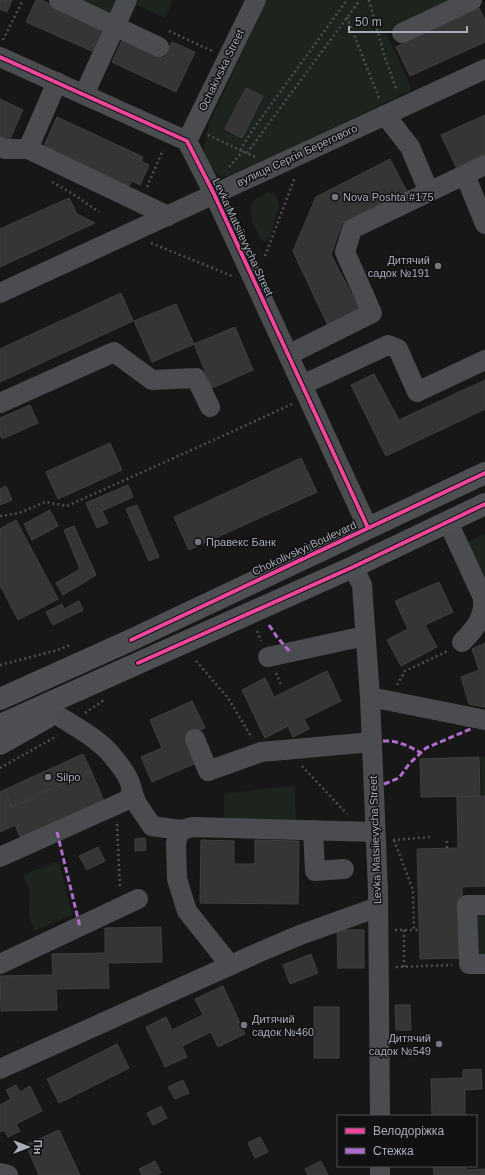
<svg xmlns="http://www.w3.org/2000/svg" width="485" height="1175" viewBox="0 0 485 1175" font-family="Arial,sans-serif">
<rect width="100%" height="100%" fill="#171717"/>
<g fill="#1d241e">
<polygon points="79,0 121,0 114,15"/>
<polygon points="138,0 173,0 165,18 136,5"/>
<polygon points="267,0 455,0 386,32 412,90 286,150 225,177 219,176 208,163 203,151 209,124"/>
<path d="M269,192L274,193L279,205L278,211L269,239L265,242L261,240C257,230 245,212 253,202C257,197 264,195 269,192Z"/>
<polygon points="485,534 485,593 463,544"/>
<polygon points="485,756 485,795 482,795 480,757"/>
<polygon points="295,785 296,824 224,822 224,794"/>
<polygon points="59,861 72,915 34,931 29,915 30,892 23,875"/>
<polygon points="469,909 485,909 485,961 471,961"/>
</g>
<g fill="#353536" stroke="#3f4043">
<polygon points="0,0 12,0 7,12 0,9"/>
<polygon points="36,0 41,0 102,28 92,51 26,22"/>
<polygon points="479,8 485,20 485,42 410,76 396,47"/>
<polygon points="123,39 164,58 172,42 195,52 176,92 112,62"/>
<polygon points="246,88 263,96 242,138 225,129"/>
<polygon points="0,99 23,110 9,141 0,137"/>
<polygon points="485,115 485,154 456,167 441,135"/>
<polygon points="57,117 143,157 141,161 149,165 140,185 132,181 129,186 44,146"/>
<polygon points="390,159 407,192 342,223 331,255 360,310 329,328 293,251 316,197"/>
<polygon points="69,198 77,214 95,223 0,267 0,229"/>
<polygon points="121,293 133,321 0,382 0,349"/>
<polygon points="176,304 194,344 152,362 134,321"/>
<polygon points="235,327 253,370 212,388 194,344"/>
<polygon points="374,374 399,420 485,380 485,409 386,456 351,385"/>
<polygon points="30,405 38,423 2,439 0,434 0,418"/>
<polygon points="110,443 122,470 58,499 46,472"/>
<polygon points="301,458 317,492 189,550 174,517"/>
<polygon points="128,485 133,497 102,511 108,523 97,528 86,503"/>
<polygon points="6,486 12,500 0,505 0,489"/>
<polygon points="137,505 159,557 149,561 126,509"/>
<polygon points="50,510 58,526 32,540 24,524"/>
<polygon points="16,520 58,599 18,620 0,585 0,529"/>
<polygon points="74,526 96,575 63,595 56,583 80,569 64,530"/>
<polygon points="439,582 453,612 425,625 437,647 401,666 387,640 408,629 395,601"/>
<polygon points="79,601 83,610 53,625 46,612 62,604 64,609"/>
<polygon points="485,643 485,707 469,704 461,677 479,670 472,649"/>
<polygon points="327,671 341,701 304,719 309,729 293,737 288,726 265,738 242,690 265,678 274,697"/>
<polygon points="192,701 205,728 185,737 196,763 152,782 141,757 162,748 150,720"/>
<polygon points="83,754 91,771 12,807 4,790"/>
<polygon points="479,757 480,796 421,797 420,759"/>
<polygon points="91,771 104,801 21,839 15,825 0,832 0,792 4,790 12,807"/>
<polygon points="485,796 485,886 462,887 464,958 420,959 417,849 458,848 457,797"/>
<polygon points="145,838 146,850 135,851 135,839"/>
<polygon points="201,840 234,841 234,864 255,864 255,840 299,841 298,904 200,903"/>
<polygon points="98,847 105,861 87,870 79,856"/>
<polygon points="161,927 162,962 108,963 109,988 56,989 57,1010 1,1011 0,976 53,975 52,954 105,953 105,928"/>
<polygon points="337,930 364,930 364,968 338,968"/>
<polygon points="311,954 318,973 290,984 283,965"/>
<polygon points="223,986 245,1034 218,1047 211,1032 182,1046 187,1057 165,1067 146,1027 166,1017 172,1030 203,1015 195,999"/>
<polygon points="395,1005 410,1005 411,1030 396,1030"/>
<rect x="314" y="1007" width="25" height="51"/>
<polygon points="117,1044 129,1068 59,1103 47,1079"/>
<polygon points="481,1069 482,1089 465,1090 465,1116 432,1116 431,1079 463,1078 463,1070"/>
<polygon points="183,1080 189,1093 175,1099 168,1087"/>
<polygon points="16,1085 20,1092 30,1086 42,1111 16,1124 20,1131 8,1137 4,1130 0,1132 0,1105 11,1099 6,1090"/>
<polygon points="161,1106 167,1118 153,1125 147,1113"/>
<polygon points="59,1130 80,1175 39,1175 26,1145"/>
<polygon points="260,1137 268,1152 255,1158 248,1143"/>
<polygon points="155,1161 161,1173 157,1175 142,1175 139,1169"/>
<polygon points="321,1161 328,1175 308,1175 305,1169"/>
<polygon points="433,1166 466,1166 466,1170 485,1169 485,1175 434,1175"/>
</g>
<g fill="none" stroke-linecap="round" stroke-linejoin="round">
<g stroke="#4d4e52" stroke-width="2.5" stroke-dasharray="2 3" stroke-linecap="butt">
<polyline points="369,0 385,58 397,91"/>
<polyline points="347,17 379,98"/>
<polyline points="169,31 212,51"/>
<polyline points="3,40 23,0"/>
<polyline points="208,135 255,157"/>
<polyline points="240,150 254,128 347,0"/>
<polyline points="247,153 360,0"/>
<polyline points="229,167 243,151"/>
<polyline points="52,182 73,194 99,212"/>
<polyline points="147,187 163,150"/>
<polyline points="151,243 232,276"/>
<polyline points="265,256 295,177"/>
<polyline points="0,516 19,513 45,502 67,506 216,439 292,404"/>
<polyline points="257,631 261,641"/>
<polyline points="196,661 228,698 252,738"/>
<polyline points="0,665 58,650 70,645"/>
<polyline points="276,673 281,685"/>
<polyline points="397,685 405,671 448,651"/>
<polyline points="85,713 104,700"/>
<polyline points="302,766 347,814"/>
<polyline points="0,768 57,736"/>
<polyline points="117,824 120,889"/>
<polyline points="393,840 431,837"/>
<polyline points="394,840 413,890 414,930 420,930"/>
<polyline points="447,841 447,848"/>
<polyline points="395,930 414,930"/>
<polyline points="396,967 452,965"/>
<polyline points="404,967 404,930"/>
</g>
<g stroke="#4b4c50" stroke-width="20">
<polyline points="59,0 159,47"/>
<polyline points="402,33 472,0"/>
<polyline points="0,57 187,141 214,194 368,528"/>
<polyline points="84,95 127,0"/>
<polyline points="385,115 410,147 429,192"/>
<polyline points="187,141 256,0"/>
<polyline points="0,147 5,149 28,149 168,216"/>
<polyline points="28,149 57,82"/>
<polyline points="465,175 485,224"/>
<polyline points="0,293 485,69"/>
<polyline points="288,355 372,313 345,252 352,229 485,165"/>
<polyline points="302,385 388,345 398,349 417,392 485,360"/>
<polyline points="0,403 114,352 152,380 196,378 210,407"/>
<polyline points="448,522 485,602"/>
<polyline points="353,567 362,585 370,697 378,891 380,1116"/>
<path d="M462,642C474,630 485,617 483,600"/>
<polyline points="268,657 365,636"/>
<polyline points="370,697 485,720"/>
<polyline points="195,739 208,771 261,752 372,742"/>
<polyline points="131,788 137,804 152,826 180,830"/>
<polyline points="313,830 315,871 344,869"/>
<path d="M0,857L127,800C131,795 133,789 130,783C126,771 108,749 98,742C85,731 69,723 54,713"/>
<polyline points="485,905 467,905 469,964 485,964"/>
<polyline points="0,964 138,899"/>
<polyline points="230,965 187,911 177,879 176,843 180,830 193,827 375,832"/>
<polyline points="0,1069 262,951 300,935 378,907"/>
<polyline points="380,1166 380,1175"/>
<polyline points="0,1173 8,1175"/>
</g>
<g stroke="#4d4f52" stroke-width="22">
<polyline points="0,699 131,640 485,473"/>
<polyline points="0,725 353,567 485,504"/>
<polyline points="0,744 46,718"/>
</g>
<g stroke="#b06ccc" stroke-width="3" stroke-dasharray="6 3" stroke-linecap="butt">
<polyline points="269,625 277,637 290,652"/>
<path d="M383,741C397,740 409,746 421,753"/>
<polyline points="384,784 399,778 409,764 426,748 473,728"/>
<polyline points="57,832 80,927"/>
</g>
<g stroke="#111113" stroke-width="6">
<g id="cycleway">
<polyline points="0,57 187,141 214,194 368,528"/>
<polyline points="131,640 485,473"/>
<polyline points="138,663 353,567 485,504"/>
</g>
</g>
<use href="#cycleway" stroke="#ed469a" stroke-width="4"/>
</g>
<g fill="#757880" stroke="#111113" stroke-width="1.5">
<circle cx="335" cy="197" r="4"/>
<circle cx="438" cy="266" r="4"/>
<circle cx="198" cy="542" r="4"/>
<circle cx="48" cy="777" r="4"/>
<circle cx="244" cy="1025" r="4"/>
<circle cx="439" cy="1044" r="4"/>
</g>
<g text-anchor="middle" stroke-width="3" stroke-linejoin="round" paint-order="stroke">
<g font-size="11" fill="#a8adb8" stroke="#111113">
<text transform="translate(221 70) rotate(-64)" y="4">Ochakivska Street</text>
<text transform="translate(297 155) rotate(-25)" y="4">вулиця Сергія Берегового</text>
<text transform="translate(243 237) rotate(65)" y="4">Levka Matsiievycha Street</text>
<text transform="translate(304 548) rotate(-25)" y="4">Chokolivskyi Boulevard</text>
<text transform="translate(375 840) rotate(-92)" y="4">Levka Matsiievycha Street</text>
</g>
<g font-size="11" fill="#a8adb8" stroke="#111113" text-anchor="start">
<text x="343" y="201">Nova Poshta #175</text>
<text x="430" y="264" text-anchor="end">Дитячий<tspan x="430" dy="13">садок №191</tspan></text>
<text x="206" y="546">Правекс Банк</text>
<text x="56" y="781">Silpo</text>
<text x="252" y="1023">Дитячий<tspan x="252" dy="13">садок №460</tspan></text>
<text x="431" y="1042" text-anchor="end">Дитячий<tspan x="431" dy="13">садок №549</tspan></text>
</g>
</g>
<rect x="337" y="1115" width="140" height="52" fill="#111113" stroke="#4d4f55"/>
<rect x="345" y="1128" width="20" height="6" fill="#ed469a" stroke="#4d4f55"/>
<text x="373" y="1135" font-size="12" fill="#a8adb8">Велодоріжка</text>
<rect x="345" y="1148" width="20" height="6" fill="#b06ccc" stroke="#4d4f55"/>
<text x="373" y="1155" font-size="12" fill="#a8adb8">Стежка</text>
<g transform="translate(28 1147) rotate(90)" stroke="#111113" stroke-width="3" paint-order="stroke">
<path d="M0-3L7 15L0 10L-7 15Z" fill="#a8adb8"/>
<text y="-6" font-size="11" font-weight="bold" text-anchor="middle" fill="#a8adb8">Пн</text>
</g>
<path d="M349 26v6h118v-6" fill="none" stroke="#a8adb8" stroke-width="2"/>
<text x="355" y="26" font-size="12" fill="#a8adb8" stroke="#111113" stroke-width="3" paint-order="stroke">50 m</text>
</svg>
